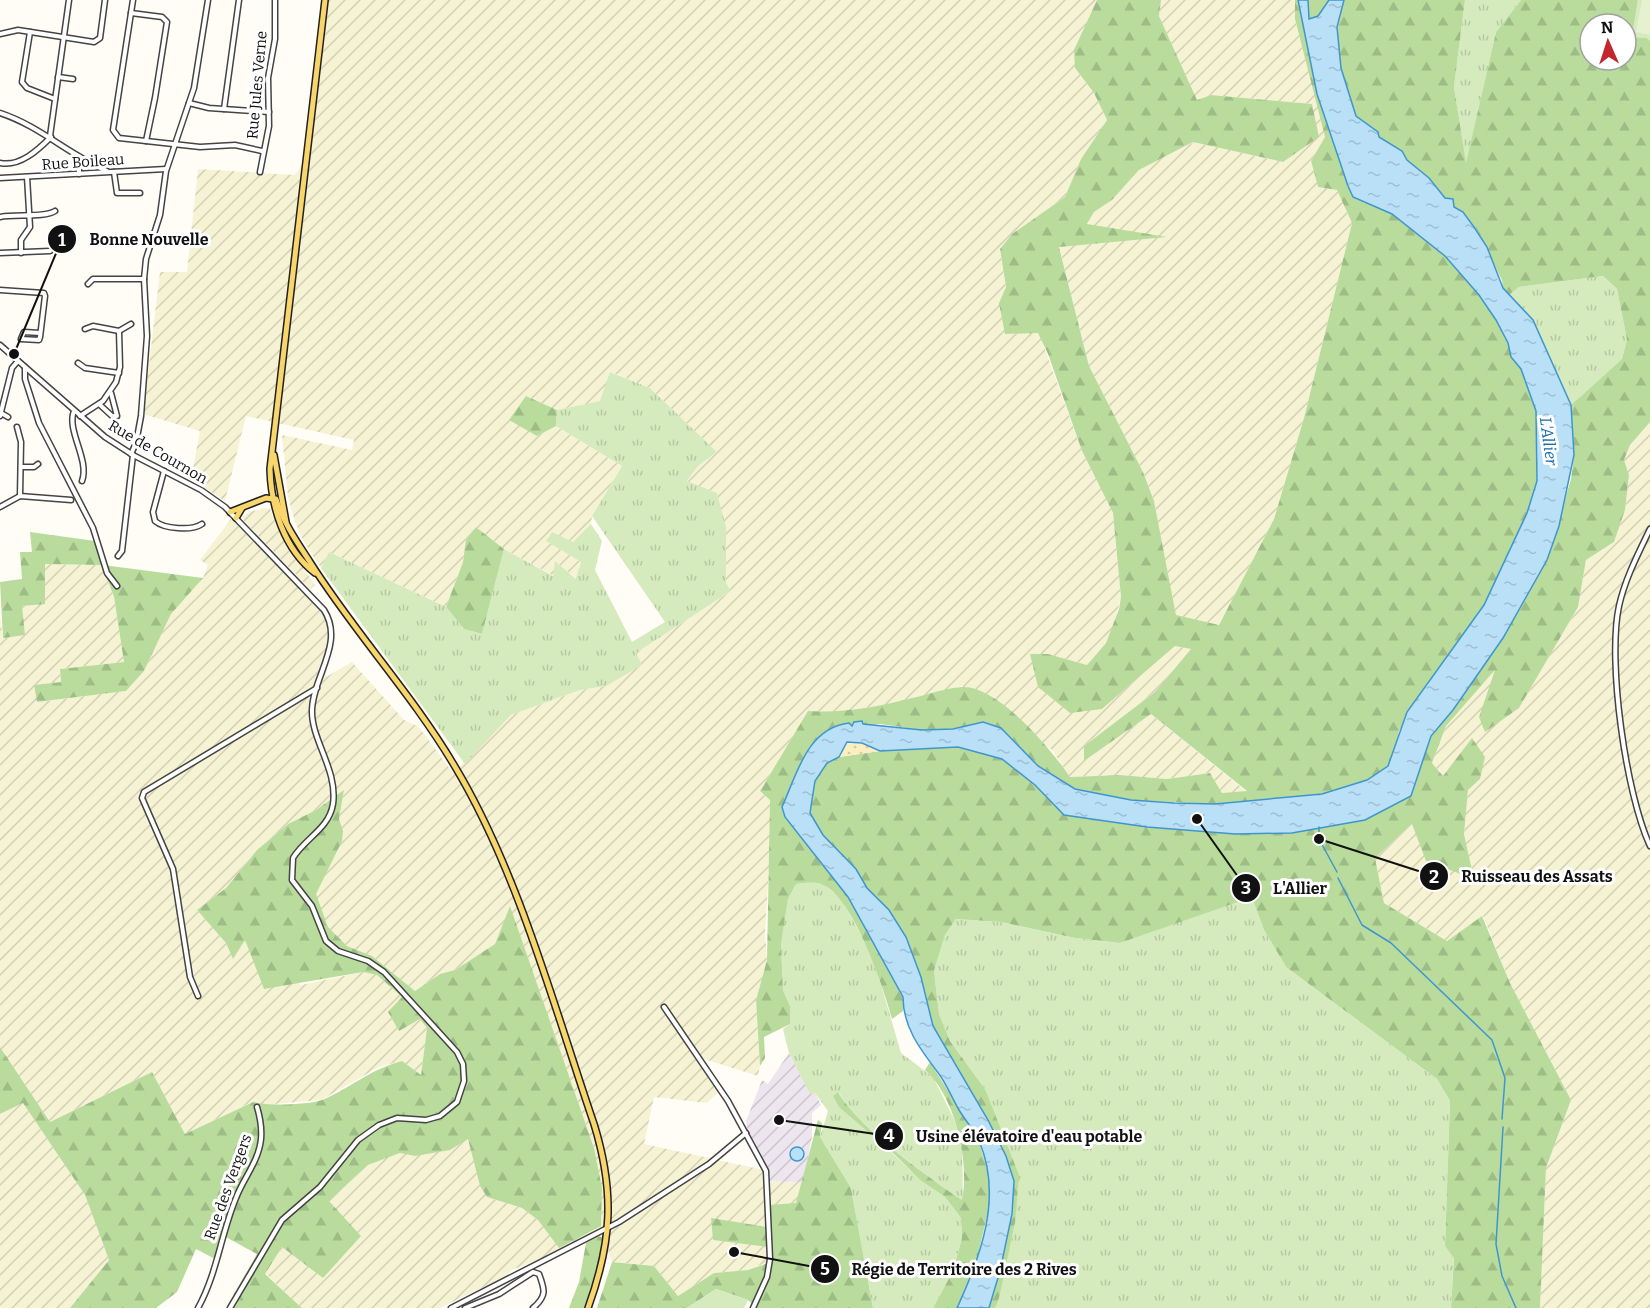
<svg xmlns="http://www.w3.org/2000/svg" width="1650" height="1308" viewBox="0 0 1650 1308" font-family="Bitter,serif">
<defs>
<pattern id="industrial-furrows" width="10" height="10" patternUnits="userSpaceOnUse" patternTransform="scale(1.5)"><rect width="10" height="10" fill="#eee6ef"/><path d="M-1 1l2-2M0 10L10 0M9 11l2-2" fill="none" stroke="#cbc4cc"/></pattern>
<pattern id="farmland-furrows" width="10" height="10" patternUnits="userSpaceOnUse" patternTransform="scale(1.5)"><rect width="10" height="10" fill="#f6f3d4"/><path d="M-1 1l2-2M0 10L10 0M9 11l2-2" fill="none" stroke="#d2cfb5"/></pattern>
<pattern id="grass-tufts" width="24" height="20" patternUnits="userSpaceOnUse" patternTransform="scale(1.5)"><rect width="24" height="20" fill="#d5ebbd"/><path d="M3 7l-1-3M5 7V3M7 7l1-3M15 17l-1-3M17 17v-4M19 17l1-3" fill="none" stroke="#b6c8a1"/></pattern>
<pattern id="forest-firs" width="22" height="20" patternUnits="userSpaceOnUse" patternTransform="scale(1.5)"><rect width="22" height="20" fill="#b9dc9c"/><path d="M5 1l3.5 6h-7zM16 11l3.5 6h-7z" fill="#9ebc85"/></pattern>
<pattern id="sand-dots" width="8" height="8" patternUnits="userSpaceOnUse" patternTransform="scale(1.5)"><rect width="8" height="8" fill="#fbeec1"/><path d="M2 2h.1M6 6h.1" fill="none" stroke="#d6cba5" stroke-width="1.8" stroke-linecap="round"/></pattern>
<pattern id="water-ripples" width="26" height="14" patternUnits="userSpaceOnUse" patternTransform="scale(1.5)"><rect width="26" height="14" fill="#b9e0f7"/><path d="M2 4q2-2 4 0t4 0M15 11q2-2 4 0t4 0" fill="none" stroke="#9ebfd3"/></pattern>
</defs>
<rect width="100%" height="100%" fill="#fffdf5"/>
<polygon fill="url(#industrial-furrows)" points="789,1053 810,1093 815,1092 821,1105 812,1113 812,1137 803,1183 769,1181 768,1171 748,1133 746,1121 762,1080 768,1084"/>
<g fill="url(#farmland-furrows)">
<polygon points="322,0 1097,0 1075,50 1075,68 1094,93 1107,120 1081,159 1065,197 1012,234 1000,249 1006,287 999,303 1039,333 1082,451 1113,513 1121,597 1113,628 1106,643 1087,665 1048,654 1102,709 1175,646 1192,649 1155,692 1084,746 1085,760 1151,714 1247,792 1222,793 1210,773 1167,779 1120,775 1070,777 1052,750 962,686 885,705 836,712 808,711 760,791 770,800 771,832 765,932 767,960 756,1000 760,1066 758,1076 701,1058 718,1092 707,1103 654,1097 644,1144 764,1170 766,1179 769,1181 803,1183 796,1204 768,1228 711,1219 769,1247 768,1262 748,1270 714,1273 678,1296 654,1266 612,1262 604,1238 598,1236 512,1270 504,1277 440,1308 302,1308 265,1273 282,1247 324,1278 328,1201 368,1165 400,1153 415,1156 468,1138 480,1186 487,1197 522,1208 538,1220 559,1247 594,1148 510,907 495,944 455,970 440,974 415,991 372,956 347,946 328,927 315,894 330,860 338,850 343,831 339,819 344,791 316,810 288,824 257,850 226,888 197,910 226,943 233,959 245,940 301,985 363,972 377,975 402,997 399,1030 421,1019 427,1028 421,1075 401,1061 379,1067 321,1100 262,1105 252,1102 185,1134 152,1072 50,1122 0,1047 0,617 3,638 22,606 45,603 44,564 103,565 114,597 124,662 60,669 61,682 34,685 38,702 126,691 144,671 171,614 203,578 208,565 200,560 231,519 327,617 331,630 326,677 352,662 404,720 419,727 453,773 511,715 580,690 606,686 636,653 731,591 726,583 726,527 687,481 698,466 717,452 650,388 611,372 601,401 557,410 526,396 537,436 556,426 622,466 592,516 591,524 573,542 547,541 581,562 577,579 555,562 554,576 504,549 476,527 466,539 463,562 446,607 329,552 321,568 303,540 295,522 288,497 282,435 352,450 354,440 246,416 225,501 191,479 200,431 143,414 160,272 187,272 198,169 295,175 302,164"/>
<polygon points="1161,0 1295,0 1295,19 1326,137 1311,161 1318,187 1337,190 1352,223 1304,418 1274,519 1219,625 1176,616 1154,501 1143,472 1089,366 1059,246 1164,237 1087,225 1094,212 1112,200 1139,170 1194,142 1283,162 1311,104 1211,95 1197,100 1159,16"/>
<polygon points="1650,422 1650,1308 1540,1308 1546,1168 1571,1100 1510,983 1483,916 1447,941 1384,903 1375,858 1412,824 1474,879 1464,834 1468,790 1480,779 1443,776 1432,763 1446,726 1497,668 1485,731 1519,708 1578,607 1586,560 1614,542 1625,510 1629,475 1624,460 1629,445"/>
<polygon points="266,508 270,509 281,535 315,585 310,589 244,521 243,517 249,512"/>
<polygon points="23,1103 85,1195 109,1260 70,1308 0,1308 0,1114"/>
</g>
<g fill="url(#grass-tufts)">
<polygon points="1465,0 1521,0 1496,32 1466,165 1454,87"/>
<polygon points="1638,0 1650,0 1650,41 1645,38 1632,37"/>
<polygon points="1603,276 1617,289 1627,340 1622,359 1571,405 1533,320 1509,295 1519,287"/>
<polygon points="610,372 650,388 717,452 698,466 687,481 717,493 726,527 726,583 731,591 636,653 642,665 606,686 580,690 511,715 465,764 321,568 329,552 446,607 464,629 482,634 504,549 553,576 555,561 576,579 581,562 546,541 552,532 573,542 591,524 602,541 595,570 632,642 665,622 592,516 622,466 556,426 557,410 600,401"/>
<path d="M812,882L825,885L842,900L873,957L901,1053L933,1077L953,1117L962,1141L963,1201C928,1176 859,1128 839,1093L833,1096L920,1180L945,1197L961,1218L962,1238L953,1271L933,1308H873L851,1188L820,1137L828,1111L815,1093L810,1094L789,1053L783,1029L790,1024V1006L783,990L781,945L788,899L796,884Z"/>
<polygon points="1252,896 1264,930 1286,967 1437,1079 1450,1101 1445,1246 1454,1257 1451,1308 995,1308 1015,1223 985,1089 950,1041 939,1014 934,971 945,935 956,919 1001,922 1075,938 1120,943"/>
</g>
<g fill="url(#forest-firs)" fill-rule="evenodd">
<path d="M1097,0H1161L1159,16L1197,100L1211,95L1312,104L1319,137L1283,162L1193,142L1139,170L1112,200L1094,212L1087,224L1167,237L1059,247L1089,366L1143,472L1154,501L1176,615L1219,625L1274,519L1304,418L1352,223L1337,190L1318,187L1311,161L1325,137L1295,19V0H1298L1317,94L1353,197L1392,214L1411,229L1445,256L1479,295L1496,320L1508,343L1511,357L1521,369L1536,411L1537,482L1527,513L1484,605L1399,731L1394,754L1388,766L1367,780L1322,794L1215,804L1131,800L1075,789L1038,766L1001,728L983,722L953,729L922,730L880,724L853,727L848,723C807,728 797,774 782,807L785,817L848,897L903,997V1011L892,1019C884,988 853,897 823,885C814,881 805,883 796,884L788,899L781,945L783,990L790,1006V1024L764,1037L765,1058L760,1066L756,1000L767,960L770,800L760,791L808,711C843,713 877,707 912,698C927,695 945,688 961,687C997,684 1051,749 1070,777L1120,775L1167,779L1210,773L1222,793L1247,791L1151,714L1084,761V746L1155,692L1191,649L1175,646L1102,709L1070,713L1038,687L1030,654H1048L1087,665L1106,643L1119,609L1121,597L1113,513L1082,451L1048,354L1038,333L1005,334L999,303L1006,287L1000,249L1012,234L1065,197L1081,159L1107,120L1094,93L1075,68L1074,50Z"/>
<polygon points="1308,0 1329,0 1318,16 1308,19"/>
<path d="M1344,0H1465L1454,87L1466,163L1496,32L1521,0H1638L1632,37L1646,38L1650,41V422L1630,445L1624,460L1629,475L1625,510L1614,542L1586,560L1578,607L1519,708L1485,732L1479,717L1495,670L1446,726L1432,763L1443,776L1472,738L1485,757L1480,779L1468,790L1464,834L1474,879L1426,861L1412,824L1375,858L1384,903L1447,941L1482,916L1510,983L1571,1100L1546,1168L1540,1308H1447H1451L1454,1258L1445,1246L1450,1101L1437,1079L1286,967L1264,930L1252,897L1120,943L1075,938L1001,922L956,919L945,935L934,971L939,1014L950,1041L985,1089L1019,1175L1015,1223L999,1298L995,1308H989L1000,1271L1014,1181L1006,1156L988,1120L933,1026L921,977L906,937L889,910L867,888L856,869L823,835L810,812L815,781L827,763L839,757L880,751L958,747L1002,759L1035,785L1064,815L1147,827L1235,834L1292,833L1365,820L1411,796L1431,736L1453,710L1503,638L1547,560L1571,479L1574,455L1571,405L1622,359L1627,340L1617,289L1603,276L1519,287L1509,295L1503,288L1502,280C1489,256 1479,221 1454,207L1453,199L1445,198L1429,178L1407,160L1402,151L1379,137L1378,132C1370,128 1360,123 1356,115C1341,86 1330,30 1344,0ZM1590,24H1626V60H1590Z"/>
<polygon points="526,396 557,410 556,426 537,436 509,420"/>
<polygon points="476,527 504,549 482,634 464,629 446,607 463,562 466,539"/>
<polygon points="30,532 95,541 103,565 203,578 171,614 144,671 126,691 37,702 34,685 61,682 60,669 124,662 114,597 102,565 45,564 45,604 22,606 25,635 3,638 0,582 22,579 20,552 32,552"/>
<path d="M344,790L339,819L343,831L342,841L316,894L328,927L347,946L372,956L415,991L440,974L455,970L495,944L510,906L594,1148L602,1188L601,1226L559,1248L538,1220L522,1208L487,1197L480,1186L468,1139L450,1150L415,1156L400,1153L368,1165L329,1201L361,1236L323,1278L282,1247L265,1274L302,1308H229L227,1306L257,1254L224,1236L217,1260L196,1249L177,1292L156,1308H70L109,1260L85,1195L23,1103L0,1114V1047L50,1122L152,1072L185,1134L253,1102C266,1106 308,1105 322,1100C351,1088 368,1070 402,1061L421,1075L427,1028L420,1019L399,1031L388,1012L402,997L377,975L363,972L264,989L245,940L233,959L226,943L197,910L226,888L257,850L288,824L316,810Z"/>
<path d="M930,1062L978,1139L989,1175L990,1204L974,1271L957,1308H933L953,1271L962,1238L961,1218L945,1197L920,1180L894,1154L839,1107L833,1096L838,1092C859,1128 927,1176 962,1200C970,1162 955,1096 925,1070Z"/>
<polygon points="818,1120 822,1123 820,1137 851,1188 873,1308 757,1308 748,1300 716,1289 687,1308 597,1308 612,1262 654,1266 678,1296 714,1273 748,1270 768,1263 768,1247 713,1240 711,1218 767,1227 769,1205 796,1203"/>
<polygon points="598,1236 604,1238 600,1261 584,1308 569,1308 579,1282 586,1243"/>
</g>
<polygon fill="url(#sand-dots)" points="847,742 862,743 880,751 839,757"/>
<polygon fill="#d5ebbd" points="716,1289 748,1300 744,1308 687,1308"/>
<polygon fill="#e6f2cf" points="1642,0 1650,0 1650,35 1636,32"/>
<g fill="url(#water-ripples)" stroke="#3f96cf" stroke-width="1.5">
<path d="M1298,0H1308L1309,19L1318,16L1329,0H1344L1337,27L1341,68L1356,116L1378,132L1379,137L1402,151L1407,160L1429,178L1445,198L1453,199L1454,207L1463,212L1474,227L1487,247L1503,288L1533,320L1571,405L1574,455L1559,526L1547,560L1503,638L1453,710L1431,736L1411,796L1365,820L1292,833L1235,834L1147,827L1064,815L1035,785L1002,759L958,747L880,751L862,743L847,742L839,757L827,763L815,781L810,813L823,835L856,869L867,888L889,910L906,937L921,977L933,1026L988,1120L1006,1156L1014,1181L1012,1214L1000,1271L989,1308H957C981,1256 1003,1196 979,1141C974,1130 965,1120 959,1110C952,1098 947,1085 939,1074C921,1050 903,1028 903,997L848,897L785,817L782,807C797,774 807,728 849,723L852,726L854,722L862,721L863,724L922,730L953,729L983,722L1001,728L1038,766L1075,789L1131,800L1174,803L1215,804L1322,794L1367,780L1388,766L1407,712L1484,605L1527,513L1537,481L1536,411L1521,369L1511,357L1508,343L1496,320L1479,295L1445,256L1392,214L1353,197L1348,186L1317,94Z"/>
<circle cx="797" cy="1154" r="7"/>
</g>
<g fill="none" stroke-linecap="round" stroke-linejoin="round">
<g stroke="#3f96cf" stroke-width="1.5">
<polyline points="1319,827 1319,839 1337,872"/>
<polyline points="1338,878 1362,925 1391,943 1492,1040 1505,1078 1502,1119"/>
<polyline points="1503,1127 1496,1244 1502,1276 1516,1308"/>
</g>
<g stroke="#444" stroke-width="7">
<g id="minor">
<polyline points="133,0 113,130 119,138 200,147 235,145 262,151"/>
<polyline points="131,13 162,17 167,22 155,98 146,141"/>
<polyline points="30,32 22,82 27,88 55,99"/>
<polyline points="0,34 18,30 94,42 100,38 105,0"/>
<polyline points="58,77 73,79"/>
<polyline points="189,103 209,108 269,112"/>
<polyline points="224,109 239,0"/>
<path d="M0,113C40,126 69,155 107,171"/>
<polyline points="50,136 69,0"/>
<polyline points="79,159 79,174"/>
<path d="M0,163C20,167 38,150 51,137"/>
<polyline points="114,172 117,193 140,193"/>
<polyline points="260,172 269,126 268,78 275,39 275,0"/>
<polyline points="0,178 166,169"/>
<path d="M0,217C15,214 45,218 55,211"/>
<polyline points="0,253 50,251"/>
<polyline points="21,253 21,240 30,227 27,177"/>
<polyline points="88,284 93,279 144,279"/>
<polyline points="0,290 44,293 45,296 40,337 39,340 21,339 24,332 40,333"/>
<polyline points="119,331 131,324"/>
<path d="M0,345L105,437L133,455L201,490L225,507L324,610C345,643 313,676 312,710C311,740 338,770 333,804C329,829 305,838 293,858L292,880L312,906L326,941L338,951L368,961L384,972L457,1052L463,1064L464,1081L457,1102L440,1116L426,1120L397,1118L379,1125L358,1140L320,1187L282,1220L230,1308"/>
<polyline points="78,363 85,368 119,373"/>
<polyline points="25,367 25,379 39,423 93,528 107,573 117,586"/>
<polyline points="99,404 112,416 117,416 111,393"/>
<path d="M74,411C66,430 90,460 82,481"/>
<polyline points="1,413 8,417"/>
<polyline points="0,416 12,368 18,361"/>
<polyline points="80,416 103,401 116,382 120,367 119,331 93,326 85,329"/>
<polyline points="17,427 21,442 20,496"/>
<polyline points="131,454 136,443 141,416 147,336 144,279 146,259 160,215 166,171 194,88 208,0"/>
<polyline points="21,467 34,467 38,464"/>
<path d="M164,471L153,512L155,521C164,529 192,531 202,524"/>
<polyline points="0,507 20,496 71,500"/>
<path d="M1650,529C1638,554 1625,579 1619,606C1607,662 1626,794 1650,846"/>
<polyline points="118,556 122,551 133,455"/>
<polyline points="198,996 190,977 173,869 142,798 144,792 317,688"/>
<polyline points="664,1007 728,1101 766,1171 770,1259 767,1277 753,1308"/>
<path d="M198,1308C217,1274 221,1234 236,1198C243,1179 259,1161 261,1139C262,1128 260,1117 257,1107"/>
<polyline points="451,1308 619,1222 709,1164 746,1133"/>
<path d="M465,1308L499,1294L533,1272L539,1274C545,1290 547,1296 533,1308"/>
</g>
</g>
<g stroke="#222" stroke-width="8">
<g id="major">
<polyline points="274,455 286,522"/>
<path d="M276,499C283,522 297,542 310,562C354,632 412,694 454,765C518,871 554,1007 594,1124C615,1192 612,1242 588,1308"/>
<polyline points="230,512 266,498 273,499"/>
<polyline points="236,518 242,508"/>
<path d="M315,573C284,549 271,507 270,469L325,0"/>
</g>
</g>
<use href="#minor" stroke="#fff" stroke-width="4"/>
<use href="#major" stroke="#f9d66b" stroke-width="5"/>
</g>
<g text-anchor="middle" stroke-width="6" stroke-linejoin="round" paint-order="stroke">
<g font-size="15" fill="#111" stroke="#fff">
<text transform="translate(257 85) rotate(-85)" y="5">Rue Jules Verne</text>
<text transform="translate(83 162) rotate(-4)" y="5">Rue Boileau</text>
<text transform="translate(158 452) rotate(30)" y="5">Rue de Cournon</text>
<text transform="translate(228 1187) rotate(-70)" y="5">Rue des Vergers</text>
</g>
<g font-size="16" font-style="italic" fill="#1768a6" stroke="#fff">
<text transform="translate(1549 441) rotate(82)" y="6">L'Allier</text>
</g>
</g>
<path fill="none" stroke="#111" stroke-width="2" d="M14 354L62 239M1319 839L1434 876M1197 819L1246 888M779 1120L889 1136M734 1252L825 1269"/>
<g fill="#111" stroke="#fff" stroke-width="2">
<circle cx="14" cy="354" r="6"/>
<circle cx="1319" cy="839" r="6"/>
<circle cx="1197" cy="819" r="6"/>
<circle cx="779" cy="1120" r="6"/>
<circle cx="734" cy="1252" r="6"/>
<circle cx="62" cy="239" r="15"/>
<circle cx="1434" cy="876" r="15"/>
<circle cx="1246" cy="888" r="15"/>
<circle cx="889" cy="1136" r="15"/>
<circle cx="825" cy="1269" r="15"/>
</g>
<g font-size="18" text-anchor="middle" font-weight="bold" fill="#fff">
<text x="62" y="246">1</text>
<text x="1434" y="883">2</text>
<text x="1246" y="894">3</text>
<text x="889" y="1142">4</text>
<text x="825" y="1275">5</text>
</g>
<g font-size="16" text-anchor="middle" font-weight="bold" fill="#111" stroke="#fff" stroke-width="6" stroke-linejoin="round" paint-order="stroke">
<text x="149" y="245">Bonne Nouvelle</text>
<text x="1537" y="882">Ruisseau des Assats</text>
<text x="1300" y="894">L'Allier</text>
<text x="1029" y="1142">Usine élévatoire d'eau potable</text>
<text x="964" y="1275">Régie de Territoire des 2 Rives</text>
</g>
<g transform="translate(1608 42) rotate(357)"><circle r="28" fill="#ffffff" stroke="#a0a0a0" stroke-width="1.5"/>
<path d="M0-4.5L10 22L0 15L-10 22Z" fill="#c4262e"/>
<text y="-9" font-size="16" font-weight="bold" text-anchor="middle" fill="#111111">N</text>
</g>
</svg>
